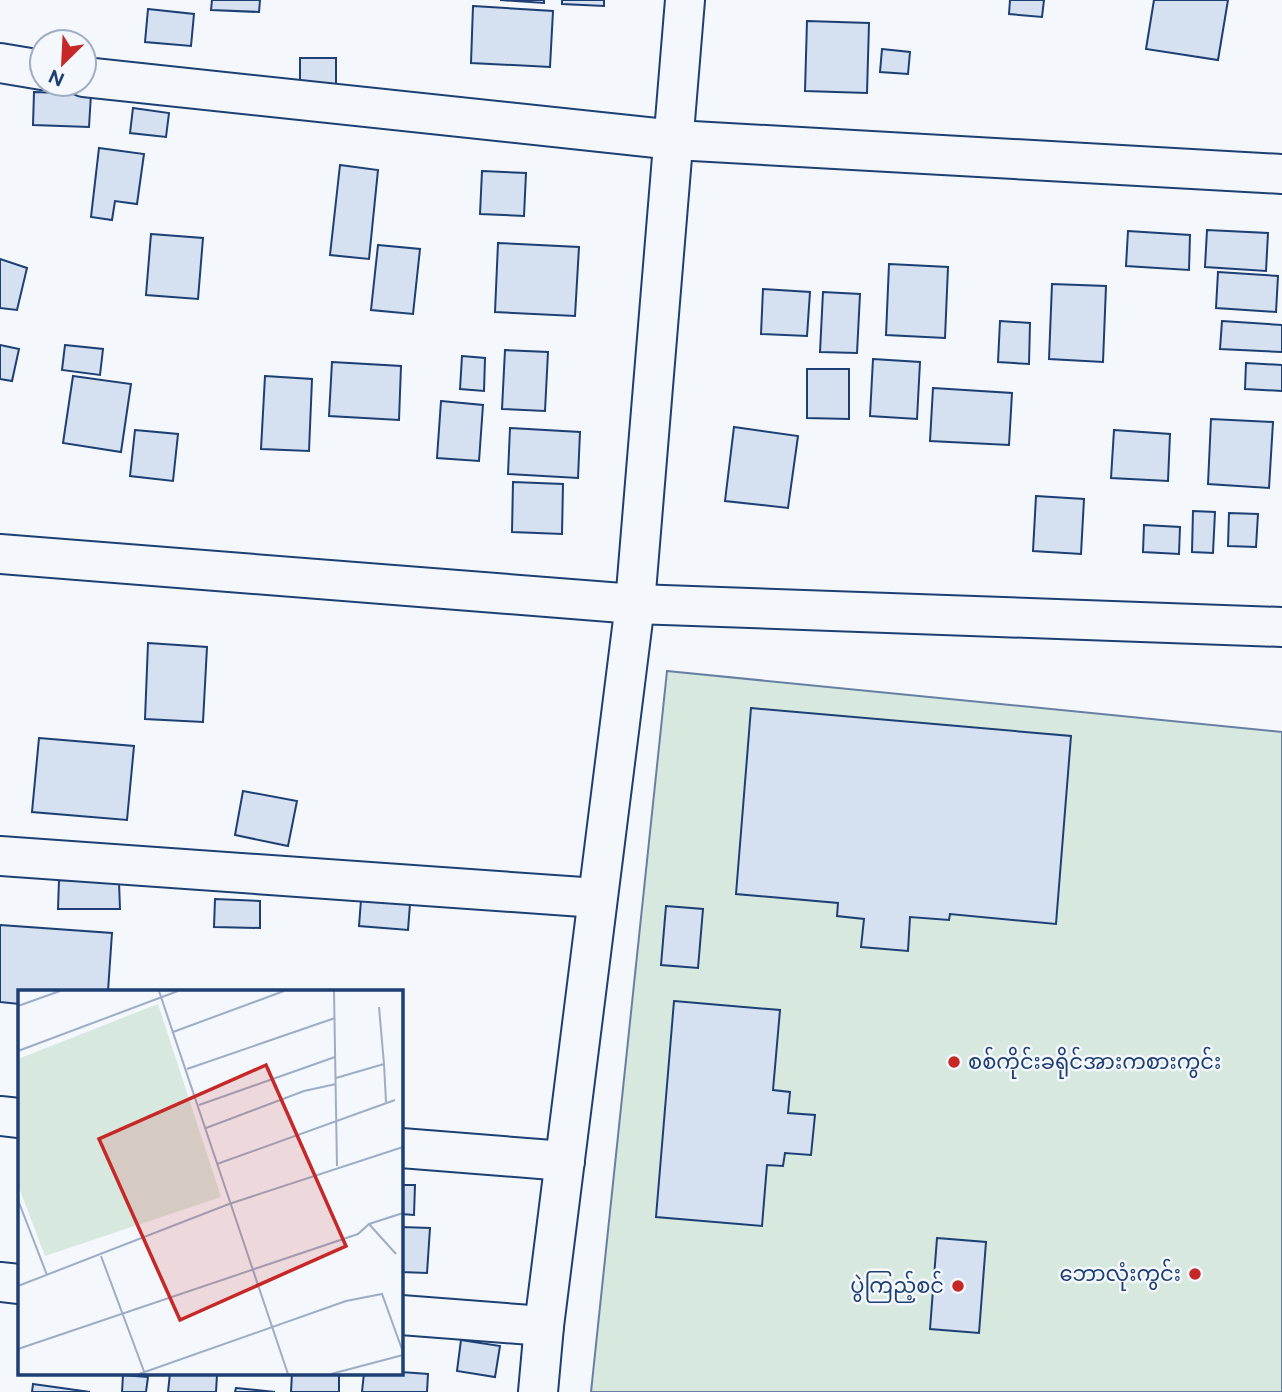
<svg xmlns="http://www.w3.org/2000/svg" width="1282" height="1392" viewBox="0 0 1282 1392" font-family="Figtree,'Noto Sans Myanmar',sans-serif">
<rect width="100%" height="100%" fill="#f4f7fb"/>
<polygon fill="#d7e8df" stroke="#687fa3" stroke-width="2" points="667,671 1282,732 1282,1392 591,1392"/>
<g fill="#d5e0f0" stroke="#1d3f73" stroke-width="2">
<polygon points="212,0 260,0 259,12 211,10"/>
<polygon points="500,0 544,0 544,3"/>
<polygon points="562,0 604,0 604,6 562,4"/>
<polygon points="1010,0 1044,0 1042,17 1009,14"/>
<polygon points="1154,0 1228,0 1218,60 1146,49"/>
<polygon points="473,6 553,11 550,67 471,63"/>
<polygon points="148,9 194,14 191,46 145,42"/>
<polygon points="807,21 869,23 867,93 805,91"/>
<polygon points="882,49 910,52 908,74 880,72"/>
<rect x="300" y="58" width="36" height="28"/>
<polygon points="34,92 91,94 89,127 33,125"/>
<polygon points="133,108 169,113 166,137 130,133"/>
<polygon points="99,148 144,154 137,204 115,201 112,220 91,217"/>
<polygon points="340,165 378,170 369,259 330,255"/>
<polygon points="482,171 526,173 524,216 480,214"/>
<polygon points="1207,230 1268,233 1266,271 1205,267"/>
<polygon points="1128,231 1190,235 1189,270 1126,266"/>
<polygon points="151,234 203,238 198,299 146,295"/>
<polygon points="498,243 579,247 575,316 495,312"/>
<polygon points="378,245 420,249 413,314 371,310"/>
<polygon points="0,259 27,268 17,310 0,308"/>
<polygon points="889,264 948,267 945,338 886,335"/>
<polygon points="1218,272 1278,276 1276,312 1216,308"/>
<polygon points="1052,284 1106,286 1103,362 1049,359"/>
<polygon points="763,289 810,292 807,336 761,334"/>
<polygon points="823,292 860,294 857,353 820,352"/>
<polygon points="1000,321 1030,323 1029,364 998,362"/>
<polygon points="1222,321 1282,325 1282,352 1220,349"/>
<polygon points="0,345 19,349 12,381 0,379"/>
<polygon points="65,345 103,349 100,375 62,370"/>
<polygon points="505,350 548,352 545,411 502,409"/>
<polygon points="462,356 485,358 484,391 460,389"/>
<polygon points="873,359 920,362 917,419 870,416"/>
<polygon points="332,362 401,366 399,420 329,416"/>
<polygon points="1246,363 1282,365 1282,391 1245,389"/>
<polygon points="807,369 849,369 849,419 807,418"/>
<polygon points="73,376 131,384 121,452 63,443"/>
<polygon points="265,376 312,379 309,451 261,449"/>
<polygon points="933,388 1012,393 1009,445 930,441"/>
<polygon points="441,401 483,405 479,461 437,458"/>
<polygon points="1211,419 1273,422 1269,488 1208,484"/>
<polygon points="734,427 798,436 788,508 725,501"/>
<polygon points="510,428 580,432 578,478 508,474"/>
<polygon points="135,430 178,434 173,481 130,476"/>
<polygon points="1114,430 1170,434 1168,481 1111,478"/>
<polygon points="513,482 563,484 562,534 512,532"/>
<polygon points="1036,496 1084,499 1081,554 1033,551"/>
<polygon points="1193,511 1215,512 1213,553 1192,552"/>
<polygon points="1229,513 1258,514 1256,547 1228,546"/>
<polygon points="1144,525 1180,527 1179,554 1143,552"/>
<polygon points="148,643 207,647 203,722 145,719"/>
<polygon points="751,708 1071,736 1056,924 950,914 949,920 910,917 908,951 861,947 864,919 837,916 838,903 736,894"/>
<polygon points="39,738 134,746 127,820 32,812"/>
<polygon points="243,791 297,801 288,846 235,835"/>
<polygon points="59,880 119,882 120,909 58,909"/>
<polygon points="215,899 260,901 260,928 214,927"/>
<polygon points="361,900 410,904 408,930 359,926"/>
<polygon points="666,906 703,909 698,968 661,965"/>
<polygon points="0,925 112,933 108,991 19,991 19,1004 0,1002"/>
<polygon points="674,1001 780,1010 773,1090 790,1092 788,1113 815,1115 811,1155 785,1153 783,1166 767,1165 762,1226 656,1217"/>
<polygon points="401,1185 415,1185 414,1215 401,1214"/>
<polygon points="401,1227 430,1228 427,1273 401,1272"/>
<polygon points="937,1238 986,1242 979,1333 930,1329"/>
<polygon points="461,1340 500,1346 495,1377 457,1371"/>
<polygon points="401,1372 428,1374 427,1392 362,1392 364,1373"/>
<polygon points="170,1373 217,1375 216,1392 168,1392"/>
<polygon points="292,1373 339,1373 339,1392 291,1392"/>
<polygon points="123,1375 148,1377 146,1392 122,1392"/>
<polygon points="33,1384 90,1392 32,1392"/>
<polygon points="236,1388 275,1392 235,1392"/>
</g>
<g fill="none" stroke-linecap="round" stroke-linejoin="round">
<g stroke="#1d3f73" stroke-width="42">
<g id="minor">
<polyline points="0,63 42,70"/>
<polyline points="84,77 675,140 1282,174"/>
<polyline points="0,554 635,604 1282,627"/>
<polyline points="0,856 597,898"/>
<polyline points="0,1116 19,1118"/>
<polyline points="401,1148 565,1161"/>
<polyline points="0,1282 19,1284"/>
<polyline points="401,1315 544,1326"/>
<polyline points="538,1392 544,1326 635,604 685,0"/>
</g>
</g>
<use href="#minor" stroke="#f4f7fb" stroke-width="38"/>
</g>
<g fill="#c62828" stroke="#f4f7fb" stroke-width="2.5">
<circle cx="954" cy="1062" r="7"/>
<circle cx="1195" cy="1274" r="7"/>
<circle cx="958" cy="1286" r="7"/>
</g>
<g text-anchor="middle" stroke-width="5" stroke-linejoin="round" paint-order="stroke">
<g font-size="21" fill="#1d3f73" stroke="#f4f7fb" text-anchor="end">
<text x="968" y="1069" text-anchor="start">စစ်ကိုင်းခရိုင်အားကစားကွင်း</text>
<text x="1181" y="1281">ဘောလုံးကွင်း</text>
<text x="944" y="1293">ပွဲကြည့်စင်</text>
</g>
</g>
<g transform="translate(18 990)">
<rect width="385" height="385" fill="#f4f7fb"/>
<path d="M140,14L203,207L27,266L0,195V69Z" fill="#d7e8df"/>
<path fill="none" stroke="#9eadc5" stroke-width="2" d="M141,1L270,384M316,1L319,176M0,16L42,1M155,42L266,1M0,61L160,1M366,74L368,112M169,79L317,28M318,88L366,74L361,17M181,115L317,67M188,138L286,101L318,94M199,174L377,110M0,210L29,285M351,234L378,264M83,266L127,384M0,296L211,214L385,157M0,359L340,244L351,234L385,223M121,384L328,311L364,304L385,362M313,384L385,365"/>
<path fill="#c62828" fill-opacity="0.15" stroke="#c62828" stroke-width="3.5" d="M248,75L328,256L162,330L81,149Z"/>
<rect width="385" height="385" fill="none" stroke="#1d3f73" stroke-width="3.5"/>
</g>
<g transform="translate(63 63) rotate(204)"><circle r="33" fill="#f4f7fb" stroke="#9eadc5" stroke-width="2"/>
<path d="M0-5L12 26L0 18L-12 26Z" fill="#c62828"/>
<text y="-10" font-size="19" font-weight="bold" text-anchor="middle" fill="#1d3f73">N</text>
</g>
</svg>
